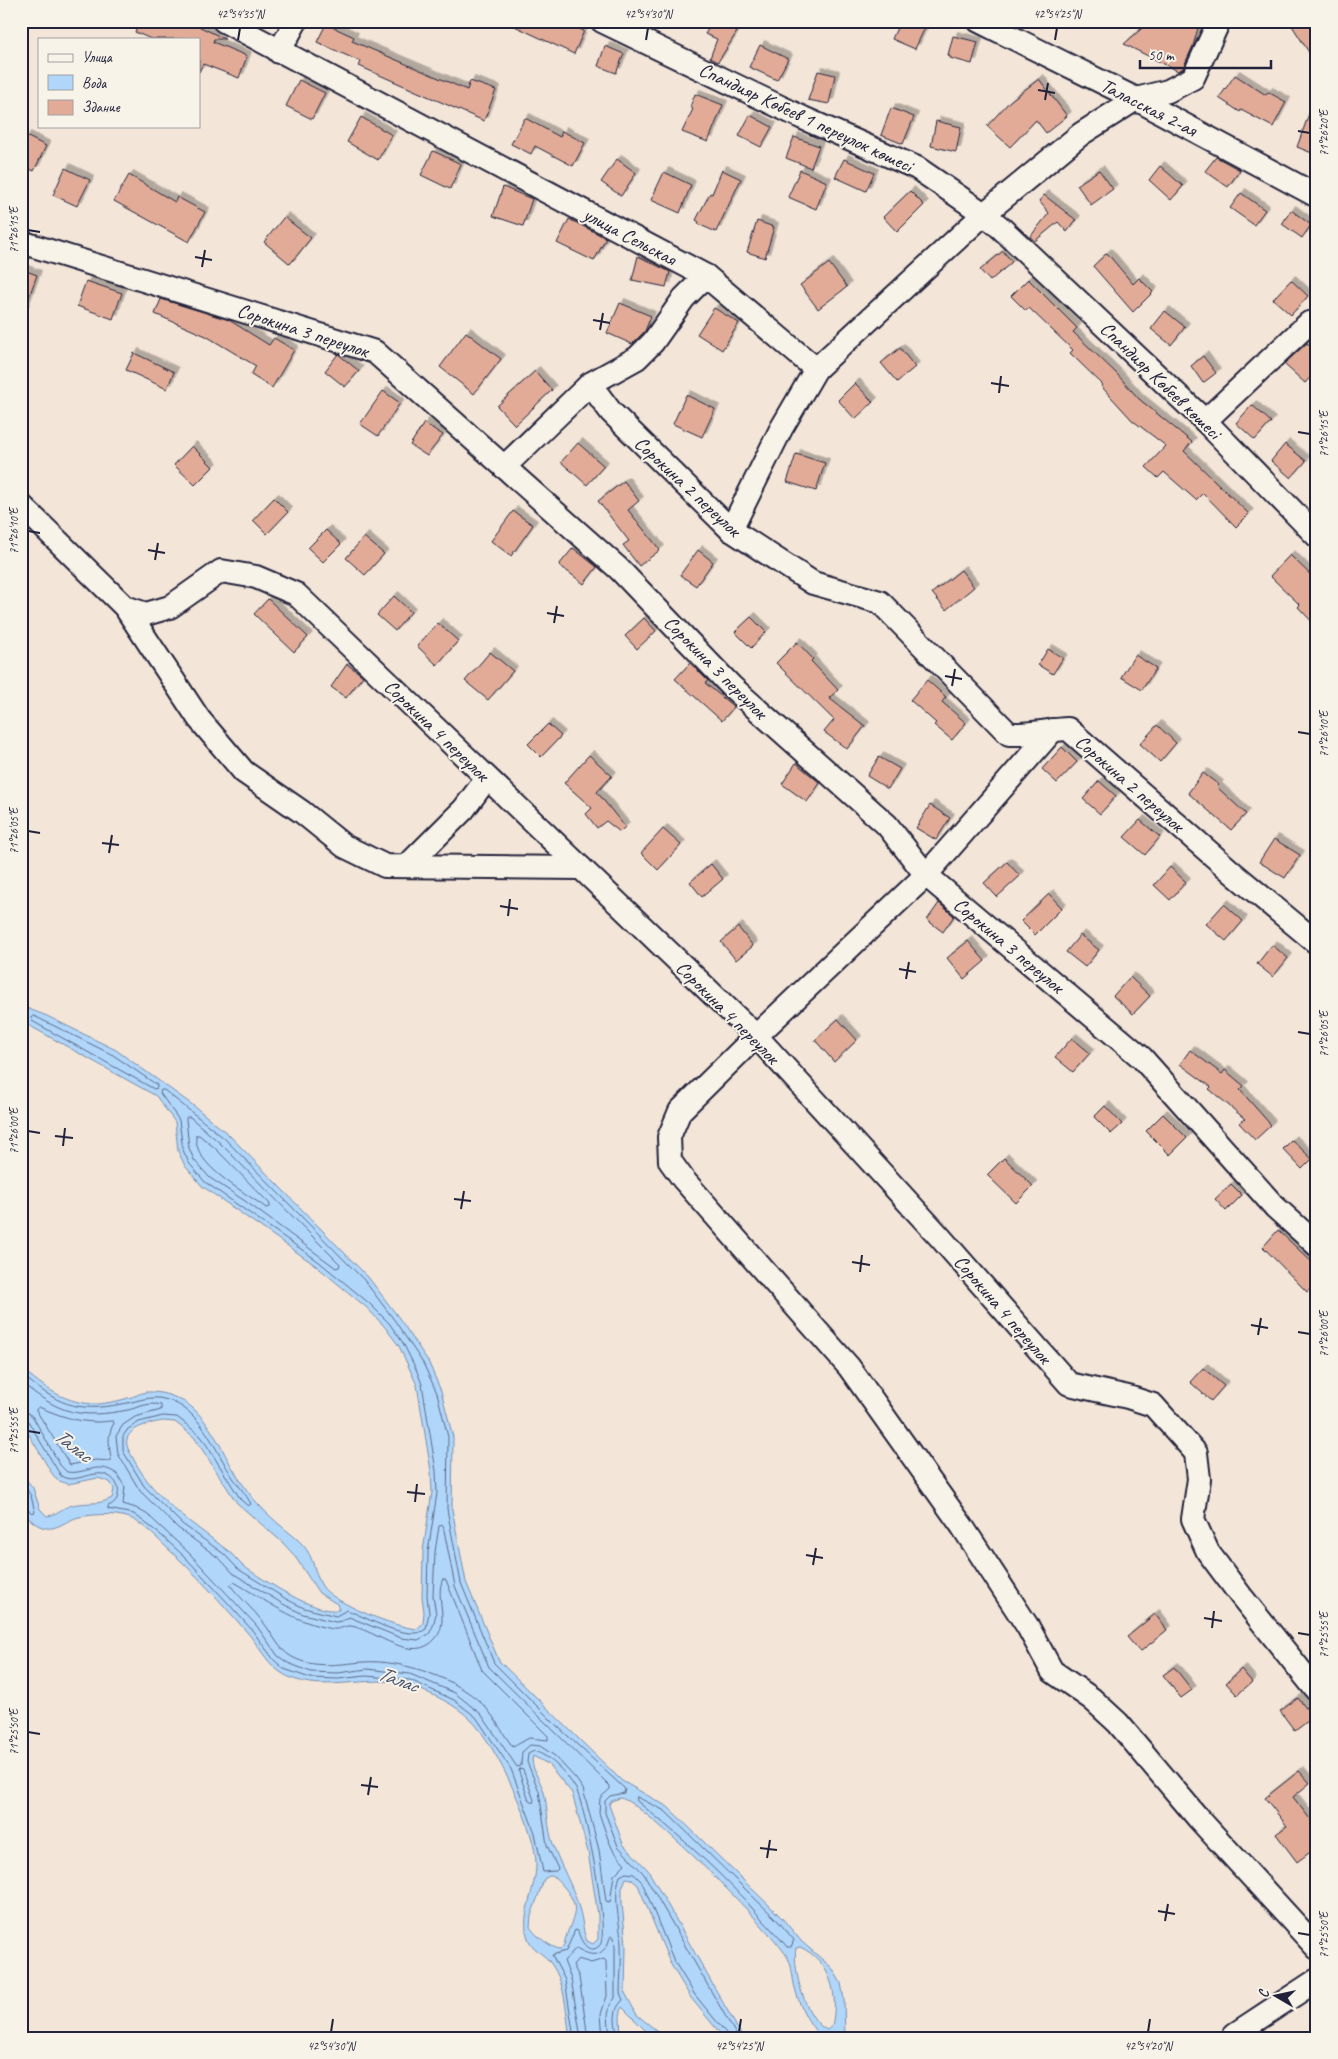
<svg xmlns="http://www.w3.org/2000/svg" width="1338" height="2059" viewBox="0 0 1338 2059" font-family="Caveat,sans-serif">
<defs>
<filter id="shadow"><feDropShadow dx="4.5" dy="-4.5" stdDeviation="0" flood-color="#0004"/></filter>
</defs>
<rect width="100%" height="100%" fill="#f3e5d8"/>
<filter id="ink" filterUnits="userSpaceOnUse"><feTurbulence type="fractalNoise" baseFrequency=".02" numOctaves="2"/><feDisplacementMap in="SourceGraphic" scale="10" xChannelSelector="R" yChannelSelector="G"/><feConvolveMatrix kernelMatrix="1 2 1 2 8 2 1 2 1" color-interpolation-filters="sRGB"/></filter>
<g filter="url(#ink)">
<path fill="#b0d6fa" stroke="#778eae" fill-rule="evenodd" d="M21,1006L47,1016L116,1050L194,1106L228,1134L368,1277L399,1318L428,1361L441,1391L453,1437L452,1509L466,1582L499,1661L622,1781L668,1807L781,1917L802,1942L832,1968L841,1983L844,2000L845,2038H821C807,2021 799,2006 794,1984C792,1974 792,1963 786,1955C771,1930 643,1801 620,1798L611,1801L609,1805L623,1844L648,1870L743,2038H724L691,1998L670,1963L638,1885L631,1879L626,1878L622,1888V1903L626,1945L625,1993L637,2015L666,2038H653L622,2007L620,2016L621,2038H570C566,2014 566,1985 552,1965C545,1953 530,1950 527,1935C521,1913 536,1888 536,1865C537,1832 496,1745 472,1721C456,1704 432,1694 411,1686C370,1671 318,1698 280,1672C265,1661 258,1644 246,1631C221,1602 195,1573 166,1547C157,1538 147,1528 136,1521C122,1512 95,1514 79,1517C66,1520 56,1532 42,1527C33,1524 27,1516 21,1510V1473L33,1488L40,1509L47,1516C56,1515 61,1509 69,1506C83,1501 99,1506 112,1498L114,1489L110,1482L98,1478L68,1484L57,1480L51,1472L21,1421V1368C45,1388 65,1404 98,1404C108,1403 119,1401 128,1398C134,1397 140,1393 146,1392C163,1391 182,1398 195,1410C217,1432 226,1461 244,1486C254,1501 267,1514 280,1525C288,1532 297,1538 303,1545C314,1557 314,1573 322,1586C332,1603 398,1628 417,1629L423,1623L424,1612L422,1597L423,1551L432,1492L431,1471L417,1385L399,1346L384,1326L366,1307L315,1265L202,1186L185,1166L178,1151L175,1122L156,1096L21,1021ZM163,1421L175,1422L194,1437L237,1503L282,1542L294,1555L319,1593L337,1604L339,1610C314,1614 264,1580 243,1566C237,1561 233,1554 227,1550C191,1522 156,1501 134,1460C131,1454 125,1446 127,1439C131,1426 152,1423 163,1421ZM533,1756L548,1764L572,1793L588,1852L598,1915V1939L593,1944L587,1941C582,1930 583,1919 579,1908C573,1885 560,1866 553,1844C547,1827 548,1809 544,1792C541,1781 529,1766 533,1756ZM549,1876C556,1876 559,1882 564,1887C585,1912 569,1919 564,1945L560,1949C551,1948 535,1935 530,1927L531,1916L544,1879ZM800,1947C831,1961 839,1995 832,2026L827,2030C806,2021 792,1969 796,1948Z"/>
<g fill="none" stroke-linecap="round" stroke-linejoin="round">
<g stroke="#5b6a87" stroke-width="1">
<polygon points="34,1016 113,1055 157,1085 157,1088 154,1089 32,1021 31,1018"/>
<polygon points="187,1117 190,1117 220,1143 326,1250 340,1264 339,1267 336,1268 245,1201 210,1178 194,1160 189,1148 186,1119"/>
<path d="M196,1135H199L215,1148L270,1204V1207L266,1208C246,1192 192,1166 196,1135Z"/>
<path d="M21,1374C57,1404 75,1413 122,1404C135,1402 145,1397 159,1398C198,1404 212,1444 230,1473C236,1483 246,1494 251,1504L248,1506L241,1500L206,1444L197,1433L177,1417L163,1416L139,1422L128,1429L123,1436V1451L144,1486L182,1524L224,1554L238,1569L286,1599L304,1608L336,1616L347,1610C366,1617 409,1643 426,1629L429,1613L427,1596L428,1552L437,1493L436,1471L422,1384L416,1369L403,1343L389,1323L369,1303L318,1261L205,1182L189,1163L183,1150L179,1120L160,1093L161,1090H164L224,1138L364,1280L395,1321L423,1363L437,1393L448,1437L447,1509L461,1583L494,1663L555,1724L625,1789L624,1793L610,1796L605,1801V1813L618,1846L644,1874L738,2038"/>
<path d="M21,1382C59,1414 80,1419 128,1410C140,1407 148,1402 161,1405V1410L135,1417L123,1425L116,1436L118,1454L140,1491L178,1528L220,1559L234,1574L283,1604L303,1614L335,1622L342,1621L349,1617L401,1638L418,1640L429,1634L433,1626L436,1614L433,1596L435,1552L439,1526L443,1525L455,1586L489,1667L610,1786V1789L600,1798L599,1813L608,1839L613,1850L625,1864L614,1875L610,1902L606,1901L599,1850L583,1789L576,1779L555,1756L540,1746L530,1745L522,1752L521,1766L517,1767L481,1714L455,1693L410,1674L367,1669L338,1673L311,1672L288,1663L278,1656L256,1625L190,1554L148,1515L136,1508L123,1504L125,1487L117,1474C97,1460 86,1475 67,1472L60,1465L33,1417L28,1413L21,1412"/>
<path d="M39,1407C58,1415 76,1422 97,1422C103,1422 108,1421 113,1421L114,1423C106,1437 110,1446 111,1461L96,1460L70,1465L36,1410Z"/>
<path d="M21,1419L28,1421L61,1476C72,1483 84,1475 96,1474C108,1472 121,1482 118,1495C117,1501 113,1504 108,1506V1509L134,1514L161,1535L186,1558L227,1602L252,1630L274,1660L284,1669L310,1678L338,1679L366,1676L410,1680L454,1700L476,1717L511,1769L535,1833L543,1872L556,1871L558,1869L547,1845L539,1791L527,1762L528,1754L534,1751C551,1756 567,1774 576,1789C585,1806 610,1932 600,1945C589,1957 580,1940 578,1931L575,1930L566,1951L552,1955L565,1980L574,2038"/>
<polyline points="21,1480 31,1496 35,1512 32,1513 26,1508 21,1507"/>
<path d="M443,1579L446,1580L482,1670L548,1736V1740L529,1738L513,1747C504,1736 497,1721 488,1710C462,1679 401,1659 363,1662C339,1664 314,1669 292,1657C279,1650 272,1633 263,1622C253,1609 240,1598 230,1585L234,1582C267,1601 295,1623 333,1629C340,1630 346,1625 351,1626C376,1630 413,1666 436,1638C450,1620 434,1596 443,1579Z"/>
<polygon points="520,1769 523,1770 534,1800 533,1803 529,1801 519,1772"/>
<path d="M637,1797L665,1811L778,1921L794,1940L791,1947H787C779,1937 770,1928 761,1918C724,1875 681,1837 637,1801Z"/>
<path d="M581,2038L571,1979L564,1961L576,1948C586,1953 597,1960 606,1947C609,1943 609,1939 611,1936L614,1937L615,1946V1998L610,2005L608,2015L610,2038"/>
<polyline points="588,2038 579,1977 573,1965 578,1959 591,1963 604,1959 606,1961 607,1996 601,2014 603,2038"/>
<path d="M617,2038C616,2023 611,2011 623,2000L620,1993C620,1978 622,1962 621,1946C621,1923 612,1899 620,1876L626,1873L634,1874L642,1882L674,1961L695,1995L726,2033L728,2038"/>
</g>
</g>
<g fill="#e1ab97" stroke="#22223b" filter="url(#shadow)">
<polygon points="139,21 188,21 225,39 214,39 213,42 247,56 239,78 203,64 199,72 199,39 151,39 135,32"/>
<polygon points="504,21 561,21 584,31 574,54"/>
<polygon points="713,21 720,21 737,32 718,62 710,58 717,39 705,34"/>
<polygon points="900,21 928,21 915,49 892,39"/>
<polygon points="1150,21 1200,21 1193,46 1183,68 1178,71 1124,44"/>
<polygon points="1289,21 1317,21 1317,65"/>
<polygon points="326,24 354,37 352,41 467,90 470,81 496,90 484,121 359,66 361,62 317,42"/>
<polygon points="953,36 978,42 972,64 950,58 950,56 948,55"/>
<polygon points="760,45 788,59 777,80 749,67"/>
<polygon points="605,46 624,54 616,73 598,66"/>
<polygon points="818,71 835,75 829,104 808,100"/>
<polygon points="1235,75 1266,95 1268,92 1286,102 1273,127 1241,110 1240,112 1219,98"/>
<polygon points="1039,79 1067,116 1046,133 1036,120 1010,147 987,126 1010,101"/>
<polygon points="299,80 325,93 312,119 286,106"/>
<polygon points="695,94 723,105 708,142 682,132 693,109 690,107"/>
<polygon points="1315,97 1317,97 1317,155 1297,147"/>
<polygon points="891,108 914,117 903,144 881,135"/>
<polygon points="750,115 772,127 761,147 739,136"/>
<polygon points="361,117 392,135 378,160 347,142"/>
<polygon points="525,118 560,137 562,131 585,143 573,166 535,146 531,154 511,144"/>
<polygon points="936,121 961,127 956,152 931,146"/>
<polygon points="26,136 46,146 34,171 21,165 21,146"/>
<polygon points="794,137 819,146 811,168 786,158"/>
<polygon points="433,151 461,164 450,189 421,175"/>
<polygon points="1216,157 1240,170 1228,187 1205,171"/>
<polygon points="617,159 636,173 621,196 601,182"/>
<polygon points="844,159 874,173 866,191 835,177"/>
<polygon points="1160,166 1183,186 1171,200 1149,180"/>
<polygon points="65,168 90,180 77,206 53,195"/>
<polygon points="722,170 741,179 716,232 698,224 699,222 696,220 710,193 712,194"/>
<polygon points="800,170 827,182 816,209 788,197"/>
<polygon points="1099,170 1113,189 1091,205 1077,185"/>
<polygon points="664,172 691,185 680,213 651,200"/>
<polygon points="129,175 175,202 177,197 205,212 189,242 114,201"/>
<polygon points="503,187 532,199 523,226 493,216"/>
<polygon points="910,191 924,205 897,232 883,217"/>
<polygon points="1241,193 1265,210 1254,225 1230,208"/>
<polygon points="1044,195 1076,220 1067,232 1058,222 1035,241 1030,237 1049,213 1039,201"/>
<polygon points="1291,210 1311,225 1302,238 1282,224"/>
<polygon points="284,217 311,238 290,264 264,242"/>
<polygon points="569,219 606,238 594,261 557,243"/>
<polygon points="757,221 774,227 765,258 747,252"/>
<polygon points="1003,251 1012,262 990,281 980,270"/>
<polygon points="1107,253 1133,284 1139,278 1153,292 1133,312 1093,266"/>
<polygon points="638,256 670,272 666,287 632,280"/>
<polygon points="829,263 847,287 818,309 800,285"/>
<polygon points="21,269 37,275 23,313 21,313"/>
<polygon points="1028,279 1077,328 1073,332 1116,373 1139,399 1192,442 1184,451 1249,514 1236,527 1203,493 1196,500 1164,472 1158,478 1146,467 1166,446 1132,420 1101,386 1103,385 1070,353 1073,350 1029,308 1026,311 1011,296"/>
<polygon points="1291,280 1308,296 1291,315 1273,299"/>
<polygon points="86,281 122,293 113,319 77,306"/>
<polygon points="161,299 229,320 269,345 274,338 294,350 272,388 251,375 256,366 206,336 155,314"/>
<polygon points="620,303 651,316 645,331 632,344 607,333"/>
<polygon points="714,308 739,323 722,350 697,334"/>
<polygon points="1165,311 1185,327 1171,345 1151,329"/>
<polygon points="466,332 501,359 474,394 440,367"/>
<polygon points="1307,343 1317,352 1317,370 1305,383 1284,364"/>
<polygon points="900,348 915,367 897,382 881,363"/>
<polygon points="134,353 174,372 167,389 126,370"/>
<polygon points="338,354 359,371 345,387 325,371"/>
<polygon points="1203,356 1216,373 1203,383 1191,366"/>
<polygon points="535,371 552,390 515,425 497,406"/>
<polygon points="855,383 873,402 855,419 838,400"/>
<polygon points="383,391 400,403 378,436 360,424"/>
<polygon points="686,395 715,409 702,437 673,424"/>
<polygon points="1252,405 1271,422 1255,440 1236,423"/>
<polygon points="424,423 443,435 427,456 410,445"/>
<polygon points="578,443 604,466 587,485 561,462"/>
<polygon points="1285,444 1306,461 1291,478 1271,461"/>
<polygon points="192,446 213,467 195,485 174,465"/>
<polygon points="796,454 825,463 816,491 787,482"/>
<polygon points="624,481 639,501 628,510 660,550 639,566 623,545 629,541 598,501"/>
<polygon points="274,498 288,512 267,534 253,520"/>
<polygon points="513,511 533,525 511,556 491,541"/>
<polygon points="326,530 341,544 323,562 308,548"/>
<polygon points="364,537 384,554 365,575 346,558"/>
<polygon points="573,548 597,567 584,584 559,565"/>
<polygon points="698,550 713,562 696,586 680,575"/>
<polygon points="1290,555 1317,581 1317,627 1298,607 1300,605 1270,576"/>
<polygon points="961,570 974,587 946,610 932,593"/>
<polygon points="394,596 411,612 395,631 377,615"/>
<polygon points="268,599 308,637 294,652 254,614"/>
<polygon points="751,617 766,632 751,648 735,632"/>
<polygon points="644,618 656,631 637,649 625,636"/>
<polygon points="438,623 458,641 437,665 417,646"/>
<polygon points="797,642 813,659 811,661 838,690 829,698 865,726 847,749 824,732 834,720 776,663"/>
<polygon points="1048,649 1063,658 1053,674 1038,665"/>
<polygon points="490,652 513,671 488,700 465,681"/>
<polygon points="1135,655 1156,668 1142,690 1121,677"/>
<polygon points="690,663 708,681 705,683 734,707 722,721 675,679"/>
<polygon points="347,664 363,676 346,698 331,687"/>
<polygon points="927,680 946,697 942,702 966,723 952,740 934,725 936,723 910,700"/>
<polygon points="548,724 561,736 541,757 528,744"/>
<polygon points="1157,725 1176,743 1160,762 1140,744"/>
<polygon points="1062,747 1077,762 1057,783 1042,769"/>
<polygon points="589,755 612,776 597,792 625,827 620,832 606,821 597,828 586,814 592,808 564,783"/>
<polygon points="879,757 900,769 888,789 867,776"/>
<polygon points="796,763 820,783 807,802 782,784"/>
<polygon points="1203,773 1219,785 1217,787 1246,814 1231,830 1188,793"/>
<polygon points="1099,781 1116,796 1100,814 1083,799"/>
<polygon points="930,805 950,818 936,840 916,828"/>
<polygon points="1140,820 1160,837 1145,855 1124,837"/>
<polygon points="663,829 681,845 658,870 641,853"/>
<polygon points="1274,839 1300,855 1285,878 1259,862"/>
<polygon points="1007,862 1020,876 997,897 984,883"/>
<polygon points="711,864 723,879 702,897 690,882"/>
<polygon points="1170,867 1186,882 1170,900 1154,885"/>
<polygon points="1049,894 1062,908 1035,935 1021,921"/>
<polygon points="939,903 954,916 943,932 927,920"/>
<polygon points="1224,904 1243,921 1226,941 1206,924"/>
<polygon points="738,927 753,946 736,960 721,942"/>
<polygon points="1080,935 1099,950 1085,967 1066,952"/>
<polygon points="968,941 985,961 964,979 947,958"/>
<polygon points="1272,945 1288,958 1273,977 1257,964"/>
<polygon points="1130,977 1150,996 1133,1014 1113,996"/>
<polygon points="838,1019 857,1040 834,1062 815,1040"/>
<polygon points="1072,1038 1090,1053 1073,1072 1055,1057"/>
<polygon points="1190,1050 1222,1074 1225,1070 1244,1086 1240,1090 1271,1125 1255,1140 1239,1123 1245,1119 1209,1089 1211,1087 1180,1064"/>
<polygon points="1105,1106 1122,1124 1111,1134 1094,1117"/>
<polygon points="1163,1114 1187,1138 1170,1155 1146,1131"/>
<polygon points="1292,1140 1312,1159 1302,1169 1283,1149"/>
<polygon points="1004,1158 1033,1186 1016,1203 987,1175"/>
<polygon points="1231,1184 1242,1195 1226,1211 1215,1199"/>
<polygon points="1278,1230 1317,1267 1317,1283 1307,1292 1263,1247"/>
<polygon points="1203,1368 1224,1386 1211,1401 1190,1382"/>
<polygon points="1155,1614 1167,1630 1140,1652 1127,1637"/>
<polygon points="1174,1667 1192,1690 1181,1698 1163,1675"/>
<polygon points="1241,1669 1252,1682 1237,1695 1226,1683"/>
<polygon points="1298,1698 1313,1717 1295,1731 1280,1711"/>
<polygon points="1299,1771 1310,1783 1293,1797 1317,1828 1317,1847 1297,1862 1276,1834 1287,1826 1265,1798"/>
</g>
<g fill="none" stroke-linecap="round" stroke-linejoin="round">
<g stroke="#22223b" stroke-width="26">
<g id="minor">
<polyline points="224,21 706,276 816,369 984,214 1081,134 1136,99 1168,91 1193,78 1219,21"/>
<polyline points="602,21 803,118 917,168 984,214 1001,228 1205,421 1317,536"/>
<polyline points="979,21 1136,99 1317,196"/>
<polyline points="279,52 296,21"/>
<polyline points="21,242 375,352 619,569 732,687 887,825 926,875 1142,1058 1275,1207 1317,1245"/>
<polyline points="590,384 637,358 653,342 684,298 706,276"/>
<polyline points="1205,421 1309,323 1317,329"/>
<path d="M504,467L590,384L611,412L731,530L813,583L880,602L1009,734C1031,735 1047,730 1068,729L1233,873L1317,943"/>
<polyline points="21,505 125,607 146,614 170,607 221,571 256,577 296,594 756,1036 939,1236 1069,1384 1128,1397 1153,1405 1196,1453 1199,1479 1193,1519 1208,1552 1241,1596 1317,1691"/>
<polyline points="731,530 781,429 816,369"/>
<polyline points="125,607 199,719 244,772 302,812 344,846 385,866 581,868"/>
<polyline points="1053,730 926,875 756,1036 680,1111 669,1137 670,1161 683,1179 849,1367 962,1526 1028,1627 1052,1671 1092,1699 1118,1723 1199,1819 1317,1948"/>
<polyline points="407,866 464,809 487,778"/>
<polyline points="1234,2038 1235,2034 1317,1980"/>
</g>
</g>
<use href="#minor" stroke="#f7f3e8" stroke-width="22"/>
</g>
</g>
<path fill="none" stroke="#22223b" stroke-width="2" d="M238,40L240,28M646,40L648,28M1055,40L1057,28M1038,90L1055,93M1045,100L1048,83M1298,131L1310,133M28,230L40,232M195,257L212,260M202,267L205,250M593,320L610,323M600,330L603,313M991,383L1009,386M999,393L1001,376M1298,432L1310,434M28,531L40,533M148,550L165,553M155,560L158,543M547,613L564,616M554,623L557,606M945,676L962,679M952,686L955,669M1298,732L1310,734M28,831L40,833M102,843L119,845M109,853L112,835M500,906L518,909M508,916L510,899M899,969L916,972M906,979L909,962M1298,1032L1310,1034M28,1131L40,1133M55,1136L73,1138M63,1146L65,1128M454,1199L471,1201M461,1209L464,1191M852,1262L870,1265M860,1272L862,1255M1251,1325L1268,1328M1298,1332L1310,1334M1258,1335L1261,1318M28,1431L40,1433M407,1492L425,1494M415,1502L417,1484M806,1555L823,1558M813,1565L816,1548M1204,1618L1222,1621M1212,1628L1214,1611M1298,1633L1310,1635M28,1732L40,1734M361,1785L378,1787M368,1795L371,1777M760,1848L777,1850M767,1858L770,1840M1158,1911L1175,1914M1165,1921L1168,1904M1298,1933L1310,1935M331,2032L333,2019M739,2032L741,2019M1148,2032L1150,2019"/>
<g text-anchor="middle" stroke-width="4" stroke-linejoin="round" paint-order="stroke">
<g font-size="20" fill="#22223b" stroke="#f7f3e8">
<text transform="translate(1149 107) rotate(27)" y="7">Таласская 2-ая</text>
<text transform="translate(806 117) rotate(25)" y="7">Спандияр Көбеев 1 переулок көшесі</text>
<text transform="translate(630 236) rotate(28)" y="7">улица Сельская</text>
<text transform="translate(303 330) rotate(18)" y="7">Сорокина 3 переулок</text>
<text transform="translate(1161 380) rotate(44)" y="7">Спандияр Көбеев көшесі</text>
<text transform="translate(688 486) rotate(43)" y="7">Сорокина 2 переулок</text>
<text transform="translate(716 667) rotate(45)" y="7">Сорокина 3 переулок</text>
<text transform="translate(437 730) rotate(44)" y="7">Сорокина 4 переулок</text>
<text transform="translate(1130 783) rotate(41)" y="7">Сорокина 2 переулок</text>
<text transform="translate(1009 945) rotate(40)" y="7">Сорокина 3 переулок</text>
<text transform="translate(728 1012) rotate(45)" y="7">Сорокина 4 переулок</text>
<text transform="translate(1003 1309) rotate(49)" y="7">Сорокина 4 переулок</text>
</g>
<g font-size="21" font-style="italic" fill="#464f6b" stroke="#f7f3e8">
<text transform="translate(73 1445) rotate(38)" y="7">Талас</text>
<text transform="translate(398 1679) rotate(20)" y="7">Талас</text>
</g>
</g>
<rect width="1338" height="2059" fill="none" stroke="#f7f3e8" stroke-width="55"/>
<rect x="38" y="38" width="162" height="90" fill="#f7f3e8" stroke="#a29fa3"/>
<rect x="48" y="54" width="25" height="8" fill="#f7f3e8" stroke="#a29fa3"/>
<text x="82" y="62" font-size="15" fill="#22223b">Улица</text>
<rect x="48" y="75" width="25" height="15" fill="#b0d6fa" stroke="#a29fa3"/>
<text x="82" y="88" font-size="15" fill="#22223b">Вода</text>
<rect x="48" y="100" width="25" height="15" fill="#e1ab97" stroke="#a29fa3"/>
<text x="82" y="112" font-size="15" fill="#22223b">Здание</text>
<g transform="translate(1276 1996) rotate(279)" stroke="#f7f3e8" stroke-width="4" paint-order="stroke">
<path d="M0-4L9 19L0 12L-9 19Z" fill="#22223b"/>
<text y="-8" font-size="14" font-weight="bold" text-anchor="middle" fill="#22223b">С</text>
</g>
<path d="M1140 60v8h131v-8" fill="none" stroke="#22223b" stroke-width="2.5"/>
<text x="1148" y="60" font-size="15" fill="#22223b" stroke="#f7f3e8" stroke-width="4" paint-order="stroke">50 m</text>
<rect x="28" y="28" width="1282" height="2004" fill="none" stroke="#22223b" stroke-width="2"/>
<g font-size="12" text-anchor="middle" fill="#22223b">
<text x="240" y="18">42°54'35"N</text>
<text x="648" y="18">42°54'30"N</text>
<text x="1057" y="18">42°54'25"N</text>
<text transform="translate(1324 133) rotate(-90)" y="4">71°26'20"E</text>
<text transform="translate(14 230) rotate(-90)" y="4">71°26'15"E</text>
<text transform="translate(1324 434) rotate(-90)" y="4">71°26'15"E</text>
<text transform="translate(14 531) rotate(-90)" y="4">71°26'10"E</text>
<text transform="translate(1324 734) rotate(-90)" y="4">71°26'10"E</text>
<text transform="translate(14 831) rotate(-90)" y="4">71°26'05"E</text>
<text transform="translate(1324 1034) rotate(-90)" y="4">71°26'05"E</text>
<text transform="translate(14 1131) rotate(-90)" y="4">71°26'00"E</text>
<text transform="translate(1324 1334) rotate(-90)" y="4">71°26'00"E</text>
<text transform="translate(14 1431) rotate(-90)" y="4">71°25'55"E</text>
<text transform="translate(1324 1635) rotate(-90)" y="4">71°25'55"E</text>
<text transform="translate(14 1732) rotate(-90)" y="4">71°25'50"E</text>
<text transform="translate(1324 1935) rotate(-90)" y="4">71°25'50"E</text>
<text x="331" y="2050">42°54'30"N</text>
<text x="739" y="2050">42°54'25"N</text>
<text x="1148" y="2050">42°54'20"N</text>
</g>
</svg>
